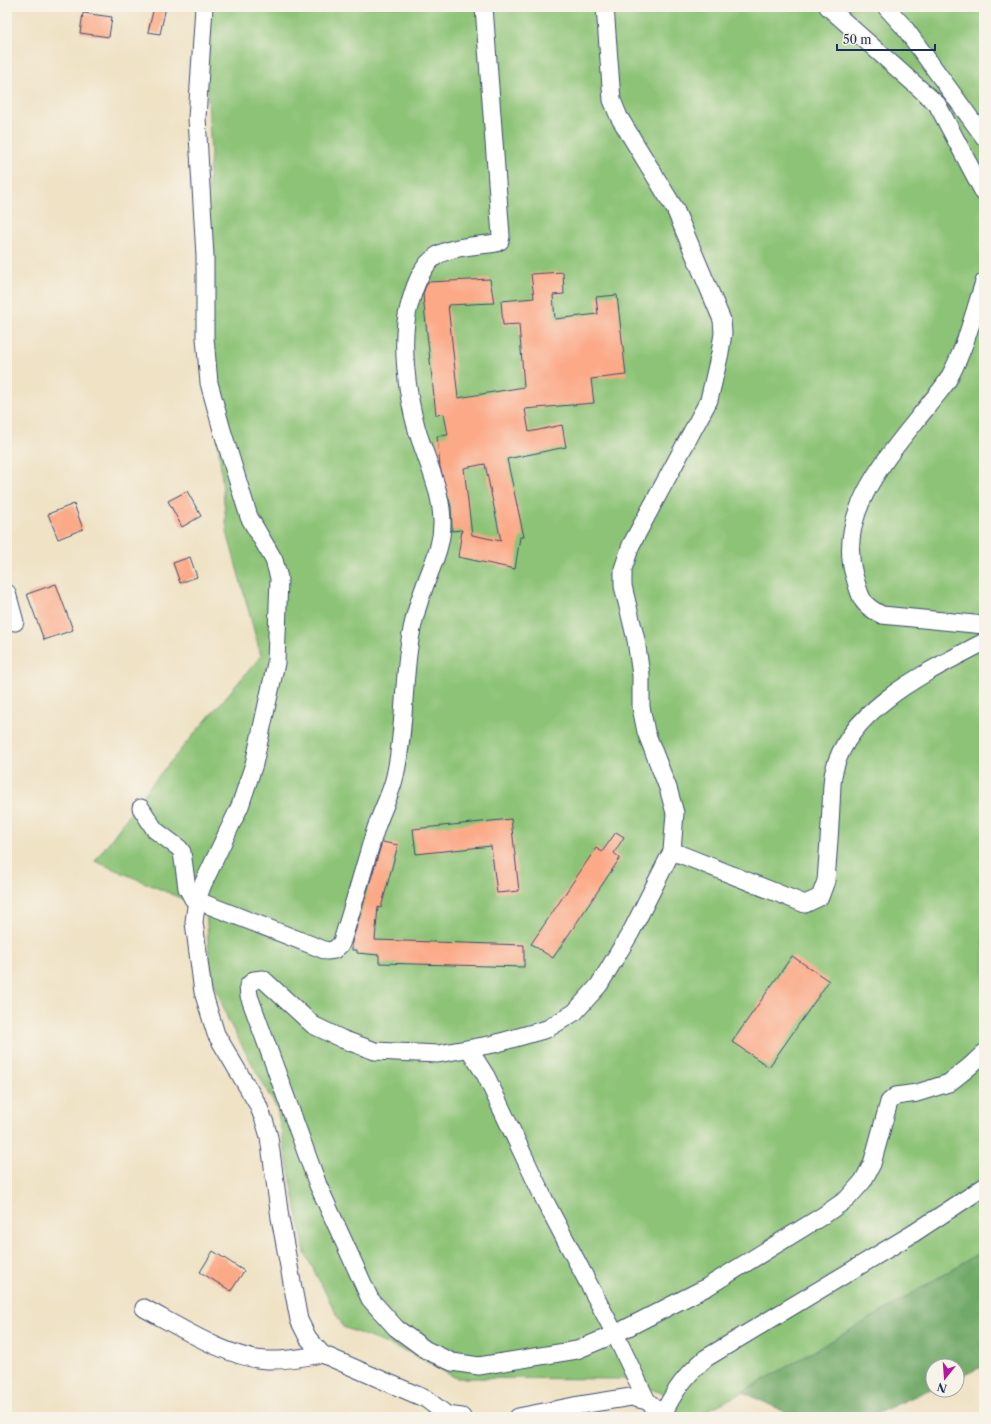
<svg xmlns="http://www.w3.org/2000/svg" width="991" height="1424" viewBox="0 0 991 1424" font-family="'Libre Caslon Text',serif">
<rect width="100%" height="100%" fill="#f7f3e8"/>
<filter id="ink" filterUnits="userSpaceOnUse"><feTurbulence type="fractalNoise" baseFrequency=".025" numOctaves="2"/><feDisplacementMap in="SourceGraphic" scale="8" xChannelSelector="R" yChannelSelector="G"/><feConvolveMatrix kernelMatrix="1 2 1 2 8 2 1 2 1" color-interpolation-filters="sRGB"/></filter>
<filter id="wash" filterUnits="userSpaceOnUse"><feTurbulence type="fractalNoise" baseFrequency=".012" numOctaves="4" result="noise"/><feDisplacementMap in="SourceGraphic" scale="16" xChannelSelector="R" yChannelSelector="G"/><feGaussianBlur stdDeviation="0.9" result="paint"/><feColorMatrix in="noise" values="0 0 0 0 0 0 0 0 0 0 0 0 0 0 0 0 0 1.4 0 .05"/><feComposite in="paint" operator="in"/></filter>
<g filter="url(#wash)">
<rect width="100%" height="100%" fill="#efe2c5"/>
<polygon fill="#8cc376" stroke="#54796a" points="203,7 984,7 984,1250 885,1310 743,1392 695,1417 679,1417 673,1397 623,1379 456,1378 413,1354 343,1327 305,1253 277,1109 229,1022 210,972 206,909 95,861 154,781 261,656 227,532 201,264 211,154"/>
<polygon fill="#71a967" stroke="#466c62" points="984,1250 984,1366 957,1378 957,1366 933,1366 933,1388 869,1417 791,1417 783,1411 743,1392 885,1310"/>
<g id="blocks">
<g fill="#fba987" fill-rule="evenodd">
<polygon points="154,7 166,7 160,34 148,32"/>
<polygon points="83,13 112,17 109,37 80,33"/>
<path d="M563,272L564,294L553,295L555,319L598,314L596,297L617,295L626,375L591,379L594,403L525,409L529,432L562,425L566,447L507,459L524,537H520L515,569L458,557L462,530L452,531L451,507L440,467L437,436L448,435L444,414L436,415L424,306L423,294L425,288L428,282L490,279L494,303L448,305L458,398L524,387L519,324L503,325L501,301L534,298L531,274ZM485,464L501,541L472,535L464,468Z"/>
<polygon points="187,491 201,516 182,527 168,501"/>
<polygon points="74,504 83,529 58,539 48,514"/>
<polygon points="190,557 197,577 180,583 173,563"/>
<polygon points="56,584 73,630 44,640 27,594"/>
<polygon points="511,819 519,891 497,893 491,846 416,854 413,829"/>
<polygon points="616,832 624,837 614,853 620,858 553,958 531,944 596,848 602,852"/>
<polygon points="382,842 398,845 381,908 378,907 375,940 524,945 524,967 379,963 379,955 357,953 357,950 352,950 352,942"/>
<polygon points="792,956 829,981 769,1067 732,1042"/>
<polygon points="213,1251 244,1271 231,1291 200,1272"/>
</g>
</g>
</g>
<g filter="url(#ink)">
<use href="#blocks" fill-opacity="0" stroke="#3b4a6d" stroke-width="1"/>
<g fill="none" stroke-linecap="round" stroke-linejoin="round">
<g stroke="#3b4a6d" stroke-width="19">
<g id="minor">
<polyline points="204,7 197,118 205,256 205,338 209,383 222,430 249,517 274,560 279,578 276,663 254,764 240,806 203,884 197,900 194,922 203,992 216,1034 258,1105 265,1123 269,1137 280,1218 299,1320 308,1338 322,1354 426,1399 447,1415 462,1417"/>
<polyline points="605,7 612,100 619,117 675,209 722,320 723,333 720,353 709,400 631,545 623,569 623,586 636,640 641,675 641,707 646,732 668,788 675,813 672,851 631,932 599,985 575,1012 547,1029 494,1044 438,1054 375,1051 342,1039 313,1025 263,979 254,980 248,986 249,996 318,1185 370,1299 396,1328 426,1350 452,1362 479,1366 577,1350 615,1334 707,1287 824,1215 847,1199 863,1181 872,1164 889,1102 896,1096 917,1093 949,1083 969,1067 984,1053"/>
<polyline points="828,7 937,104 984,193"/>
<polyline points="886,7 904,27 984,137"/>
<path d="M984,282C974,313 966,346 950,376C945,387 934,397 927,407C890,454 836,511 854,575C861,598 860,604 882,615L984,625"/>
<polyline points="7,593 15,622"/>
<path d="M141,808L155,830L179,848L182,852L187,888L193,899L327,951L334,950L341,944C354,905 364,866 376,828C382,810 391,794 395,776C406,728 402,677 412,629C415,615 419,601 424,588C432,565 443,545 442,520C441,489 426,459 417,430C407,395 399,338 410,303C426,245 445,250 496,243L500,241L501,236L484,7"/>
<path d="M672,851L805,904L820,897L826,881C828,855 830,830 831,805C832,794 831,782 834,771C849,707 931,670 984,642"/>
<polyline points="469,1049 486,1076 545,1201 615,1334 647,1401"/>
<path d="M144,1308C178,1326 229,1359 267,1360C286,1361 304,1357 322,1354"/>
<path d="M663,1414C675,1390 685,1376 706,1358L914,1233L984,1187"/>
<polyline points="518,1417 574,1406 631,1397 647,1401 653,1406"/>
</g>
</g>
<use href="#minor" stroke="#fff" stroke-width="17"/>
</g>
</g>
<rect width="991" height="1424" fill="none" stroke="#f7f3e8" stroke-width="24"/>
<g transform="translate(945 1378) rotate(197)"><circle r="19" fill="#f7f3e8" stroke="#9fa5b1"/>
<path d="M0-3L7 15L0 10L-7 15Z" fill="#b5179e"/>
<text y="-6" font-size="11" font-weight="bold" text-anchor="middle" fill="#1b2f5e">N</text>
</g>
<path d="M837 44v6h98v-6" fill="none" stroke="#1b2f5e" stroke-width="2"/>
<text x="843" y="44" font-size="12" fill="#1b2f5e" stroke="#f7f3e8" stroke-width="3" paint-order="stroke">50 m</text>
</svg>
